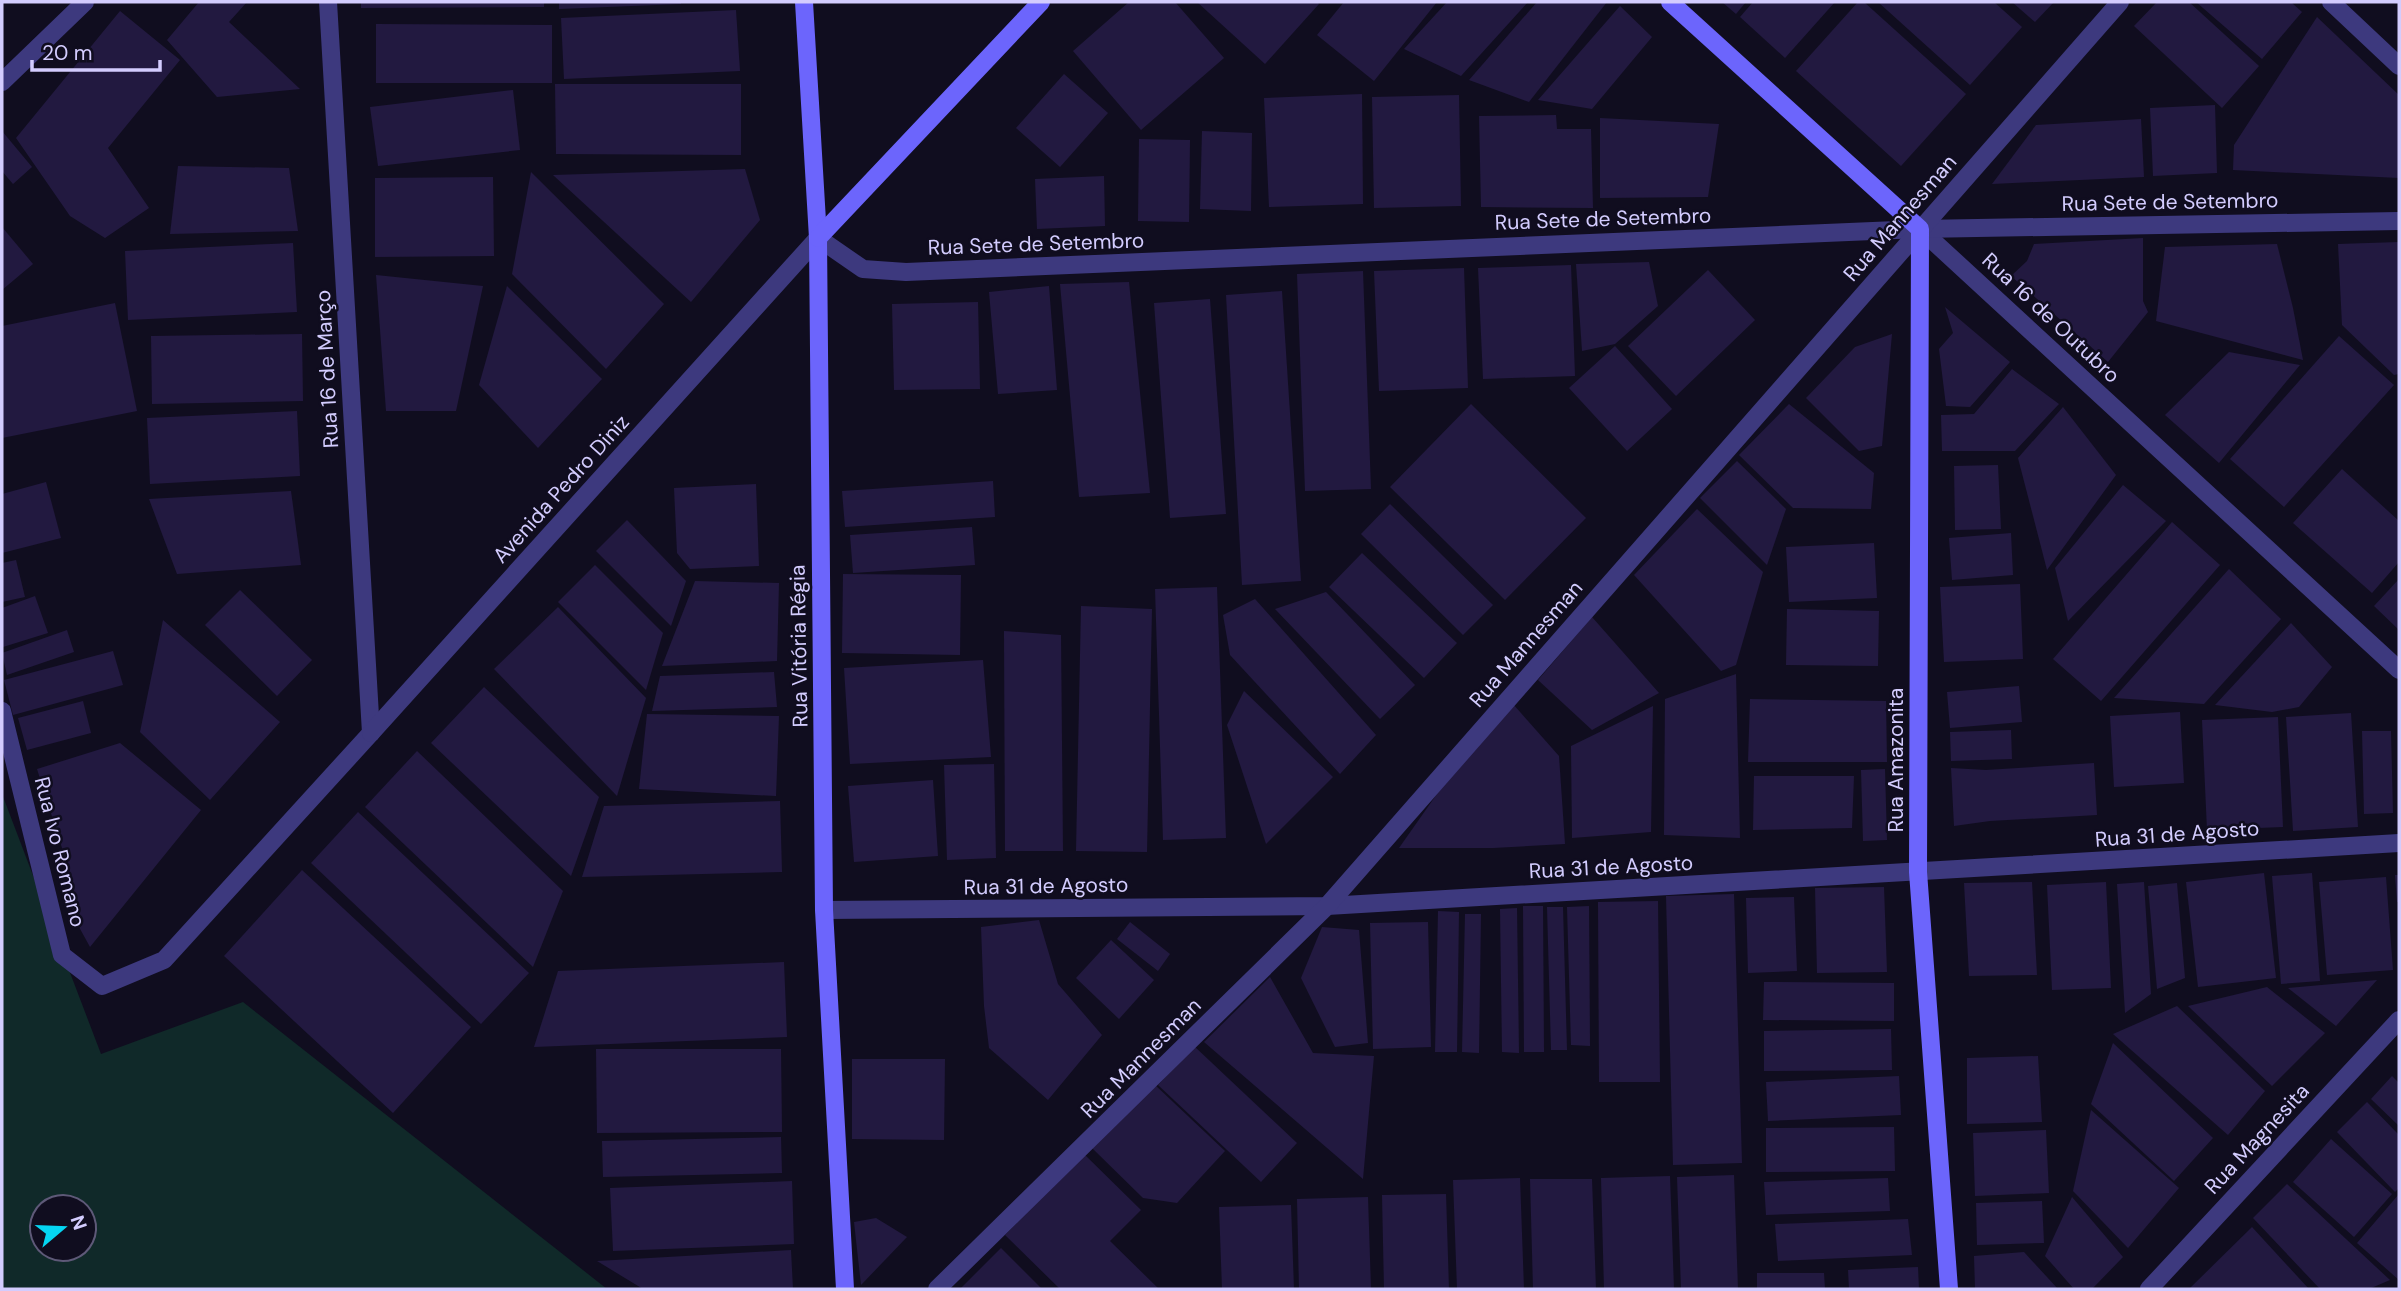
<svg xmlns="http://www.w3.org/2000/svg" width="2401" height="1291" viewBox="0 0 2401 1291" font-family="'DM Sans',sans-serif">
<rect width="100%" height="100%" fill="#100d1f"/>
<path fill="#102929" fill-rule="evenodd" d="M2,794L101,1054L243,1002L607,1289H2ZM42,1207H84V1249H42Z"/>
<g fill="#221940">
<polygon points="199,2 247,2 229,22 300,89 217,97 167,40"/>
<polygon points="361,2 544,2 544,7 361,8"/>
<polygon points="559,2 681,2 681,4 559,9"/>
<polygon points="1129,2 1175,2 1224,58 1141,130 1073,51"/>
<polygon points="1197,2 1317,2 1319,4 1265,64"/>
<polygon points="1344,2 1437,2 1374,81 1317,35"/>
<polygon points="1447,2 1528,2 1461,76 1404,49"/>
<polygon points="1537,2 1607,2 1529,102 1469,80"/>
<polygon points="1722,2 1746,2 1736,14"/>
<polygon points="1753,2 1835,2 1785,58 1740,17"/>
<polygon points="1858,2 1864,2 1966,94 1901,166 1796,71"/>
<polygon points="1878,2 1994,2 2022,27 1970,85"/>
<polygon points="2012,2 2054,2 2035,22"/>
<polygon points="2157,2 2189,2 2259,66 2222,108 2134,26"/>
<polygon points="2196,2 2291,2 2302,12 2262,59"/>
<polygon points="1620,6 1652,37 1592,109 1538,100"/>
<polygon points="736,10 740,71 564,79 561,18"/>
<polygon points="120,11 180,60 108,148 149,208 105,238 70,216 16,138"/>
<polygon points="2317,17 2399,95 2399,178 2233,170 2234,145"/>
<polygon points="376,24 552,25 552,83 376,83"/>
<polygon points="1064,74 1108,113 1060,167 1016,128"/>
<polygon points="555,84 741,84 741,155 556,154"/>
<polygon points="513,90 520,150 378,166 370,107"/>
<polygon points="1362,94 1363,204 1269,207 1264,98"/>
<polygon points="1459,95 1461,206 1374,208 1372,97"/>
<polygon points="2215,105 2217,173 2153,176 2150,108"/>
<polygon points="1556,115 1557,129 1591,129 1593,208 1481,207 1479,116"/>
<polygon points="1600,118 1719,124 1708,197 1600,198"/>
<polygon points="2141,119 2144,177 1992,184 2036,125"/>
<polygon points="2,131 32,167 13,184 2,171"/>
<polygon points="1202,131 1252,133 1251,211 1200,209"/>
<polygon points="1139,139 1190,140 1189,222 1138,221"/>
<polygon points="178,166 289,168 298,231 170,234"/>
<polygon points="745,169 760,220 691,302 553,175"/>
<polygon points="531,172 664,304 606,369 512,274"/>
<polygon points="1104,176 1105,226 1037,229 1035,179"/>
<polygon points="493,177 494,256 375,257 375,178"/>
<polygon points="2,227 33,264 2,290"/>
<polygon points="2143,238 2143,301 2148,312 2108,362 2011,276 2027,261 2034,244"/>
<polygon points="2399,242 2399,374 2394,375 2342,325 2338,244"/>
<polygon points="293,243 297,312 128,320 125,251"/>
<polygon points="2277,244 2293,308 2303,360 2156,321 2165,247"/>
<polygon points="1649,262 1658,306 1615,344 1582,351 1576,264"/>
<polygon points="1571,265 1575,376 1483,379 1478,268"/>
<polygon points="1464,268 1468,388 1379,391 1374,271"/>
<polygon points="1708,270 1755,320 1676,396 1628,346"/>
<polygon points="1363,271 1371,489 1305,491 1297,274"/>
<polygon points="376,275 483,286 456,411 386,411"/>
<polygon points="1129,282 1150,493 1079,497 1060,284"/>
<polygon points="507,286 602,379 538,448 479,385"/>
<polygon points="1049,286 1057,390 998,394 989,292"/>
<polygon points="1282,291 1301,581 1242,585 1226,295"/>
<polygon points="1210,299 1226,514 1170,518 1154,303"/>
<polygon points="978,302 980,389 894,390 892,304"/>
<polygon points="115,303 137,411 2,438 2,326"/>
<polygon points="1945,307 2010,362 1970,407 1946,406 1939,349 1953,333"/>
<polygon points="302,334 303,401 152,404 151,336"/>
<polygon points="1892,334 1882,446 1859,451 1806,398 1855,347"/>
<polygon points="2339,336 2394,385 2284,507 2230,459"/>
<polygon points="1615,346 1672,409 1627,451 1569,388"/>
<polygon points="2229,352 2300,365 2219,463 2165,415"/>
<polygon points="2012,369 2059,404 2015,451 1942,451 1941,415 1974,414"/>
<polygon points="1471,404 1586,518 1505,600 1390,487"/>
<polygon points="1789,404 1874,473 1871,509 1793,508 1739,455"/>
<polygon points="2063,407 2116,475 2047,570 2018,458"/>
<polygon points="297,411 300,476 150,484 147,418"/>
<polygon points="1737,461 1786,509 1767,565 1700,498"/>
<polygon points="1998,465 2001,529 1955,530 1954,466"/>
<polygon points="2342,469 2399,521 2399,562 2372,593 2293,523"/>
<polygon points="993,481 995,517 845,527 842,491"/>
<polygon points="46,482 61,538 2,553 2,494"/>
<polygon points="756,484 759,566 690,569 677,553 674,488"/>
<polygon points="2123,485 2166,521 2068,621 2055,568"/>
<polygon points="291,491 301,565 177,574 149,499"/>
<polygon points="1390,504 1493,605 1463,635 1361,534"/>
<polygon points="1697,509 1763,572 1736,665 1721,671 1634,575"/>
<polygon points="627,520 686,581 671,626 596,551"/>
<polygon points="2172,522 2220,565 2101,701 2053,659"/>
<polygon points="972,527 975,565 853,573 850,535"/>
<polygon points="2011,533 2013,575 1952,580 1949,538"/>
<polygon points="1874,543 1877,598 1789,602 1786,547"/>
<polygon points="1362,553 1457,643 1424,678 1329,587"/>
<polygon points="16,560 25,597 2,602 2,563"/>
<polygon points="595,565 663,633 646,690 558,602"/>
<polygon points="2229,569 2281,619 2204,704 2114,698"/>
<polygon points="843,574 961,575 960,655 842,653"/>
<polygon points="2399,579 2399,630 2374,606"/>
<polygon points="695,581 779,583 777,661 662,666"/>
<polygon points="2020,584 2023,659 1944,662 1940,587"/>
<polygon points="1217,587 1226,838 1163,840 1155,589"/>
<polygon points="240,590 312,660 277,696 205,625"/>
<polygon points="1326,592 1415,685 1380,719 1275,609"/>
<polygon points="35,596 48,633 3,647 2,608"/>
<polygon points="1255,599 1376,735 1340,774 1230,655 1223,615"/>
<polygon points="1081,606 1152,609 1147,852 1076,851"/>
<polygon points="558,607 646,698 617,796 494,669"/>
<polygon points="1787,609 1879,611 1878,666 1786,665"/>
<polygon points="1592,617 1659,693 1592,730 1538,680"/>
<polygon points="163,620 280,722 210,800 140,732"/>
<polygon points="2291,623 2332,667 2299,707 2272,712 2215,705"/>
<polygon points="67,630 74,652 7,675 2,653"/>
<polygon points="1004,631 1061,635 1063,851 1005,851"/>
<polygon points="113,651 123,685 13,715 4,680"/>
<polygon points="983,660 991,757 850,764 844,668"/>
<polygon points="774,672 777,707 652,711 660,676"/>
<polygon points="1736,674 1740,838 1664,835 1665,699"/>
<polygon points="2019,686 2022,722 1950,728 1947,692"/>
<polygon points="484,687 599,797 571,876 431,743"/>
<polygon points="1244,691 1333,777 1266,844 1227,725"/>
<polygon points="1750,699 1886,701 1887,762 1748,762"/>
<polygon points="83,701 91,733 27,750 18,718"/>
<polygon points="1513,704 1559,756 1565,844 1493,848 1399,848 1458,764"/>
<polygon points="1653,706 1651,832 1572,838 1571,746"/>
<polygon points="2180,712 2184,783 2114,787 2110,716"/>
<polygon points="2351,713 2358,827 2293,831 2286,717"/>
<polygon points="647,714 779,716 776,796 639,789"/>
<polygon points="2278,717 2283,827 2207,830 2202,720"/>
<polygon points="2011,730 2012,759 1951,761 1950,732"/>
<polygon points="2362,731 2391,731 2393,813 2364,814"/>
<polygon points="120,743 201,810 90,947 73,916 68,867 37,769"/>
<polygon points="417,751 563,891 533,967 365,807"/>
<polygon points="2094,763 2097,815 1990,821 1954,826 1951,768 1986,770"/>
<polygon points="994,764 996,858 947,860 944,765"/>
<polygon points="1885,769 1887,840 1863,841 1861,770"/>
<polygon points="1754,776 1854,776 1852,828 1753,830"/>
<polygon points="933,780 938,856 854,862 848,786"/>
<polygon points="780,801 782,872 582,877 604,806"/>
<polygon points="358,812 529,973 481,1024 311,863"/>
<polygon points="302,870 471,1027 393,1113 224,956"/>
<polygon points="2264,873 2276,978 2198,987 2186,882"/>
<polygon points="2312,873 2320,981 2281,984 2272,876"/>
<polygon points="2395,875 2399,875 2399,902 2397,902"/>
<polygon points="2386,877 2393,970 2327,975 2319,882"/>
<polygon points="2032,882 2037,975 1969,976 1964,883"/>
<polygon points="2106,882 2111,988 2052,990 2047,885"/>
<polygon points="2144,882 2151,994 2125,1013 2117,884"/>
<polygon points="2177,883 2185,978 2157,989 2148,886"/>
<polygon points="1884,887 1887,972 1817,973 1815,888"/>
<polygon points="1734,894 1742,1163 1673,1165 1666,896"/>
<polygon points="1794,897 1797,971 1748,973 1746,898"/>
<polygon points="1658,901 1660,1082 1599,1082 1598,902"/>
<polygon points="1523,906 1543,906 1544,1052 1524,1052"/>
<polygon points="1589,906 1590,1046 1571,1045 1567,907"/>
<polygon points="1547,907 1563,907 1567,1050 1551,1050"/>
<polygon points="1517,908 1519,1053 1502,1052 1500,909"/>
<polygon points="1438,911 1459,912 1457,1052 1435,1052"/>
<polygon points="1465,914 1481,914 1479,1053 1462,1052"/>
<polygon points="1039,920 1058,984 1102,1035 1048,1100 989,1048 984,1006 981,927"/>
<polygon points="1130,922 1170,954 1158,971 1117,939"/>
<polygon points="1428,922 1431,1047 1373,1049 1370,923"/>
<polygon points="1322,927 1359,930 1368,1043 1335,1047 1301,978"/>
<polygon points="1111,940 1154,980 1119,1019 1076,978"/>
<polygon points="784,962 787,1037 534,1047 558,971"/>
<polygon points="1270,977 1313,1053 1374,1056 1363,1179 1204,1042"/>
<polygon points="2377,980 2336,1026 2288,988"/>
<polygon points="1764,982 1894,983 1894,1021 1763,1020"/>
<polygon points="2267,987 2325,1033 2272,1086 2188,1006"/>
<polygon points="2177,1006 2265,1091 2228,1135 2113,1034"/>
<polygon points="1891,1029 1892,1070 1764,1071 1764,1031"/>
<polygon points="2113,1043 2213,1138 2174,1181 2091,1104"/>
<polygon points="1194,1046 1297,1143 1261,1182 1158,1085"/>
<polygon points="596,1049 781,1049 782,1132 597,1133"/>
<polygon points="2038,1056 2042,1122 1967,1124 1967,1058"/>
<polygon points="852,1059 945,1059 944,1140 852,1139"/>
<polygon points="1899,1076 1901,1115 1768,1121 1766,1082"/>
<polygon points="2392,1076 2399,1083 2399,1126 2371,1099"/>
<polygon points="1154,1084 1225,1151 1177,1203 1143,1198 1092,1148"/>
<polygon points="2367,1102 2399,1135 2399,1188 2395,1192 2337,1132"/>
<polygon points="2091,1110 2179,1188 2128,1248 2073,1191"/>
<polygon points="1894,1127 1895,1171 1766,1172 1766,1128"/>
<polygon points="2046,1130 2049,1193 1975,1196 1973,1133"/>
<polygon points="781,1137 782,1173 603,1177 602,1141"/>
<polygon points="2331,1139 2392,1194 2354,1237 2293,1182"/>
<polygon points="1084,1154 1141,1210 1110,1241 1159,1289 1060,1289 1005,1235"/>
<polygon points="1734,1175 1738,1289 1681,1289 1677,1177"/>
<polygon points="1670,1176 1674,1289 1604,1289 1601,1178"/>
<polygon points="1520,1178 1524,1289 1457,1289 1453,1180"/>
<polygon points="1888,1178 1890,1211 1766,1215 1764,1182"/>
<polygon points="1530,1179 1592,1179 1596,1289 1533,1289"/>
<polygon points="792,1181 794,1244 613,1251 610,1188"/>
<polygon points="2287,1184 2390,1280 2369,1289 2320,1289 2253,1218"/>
<polygon points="1446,1194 1449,1289 1384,1289 1382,1195"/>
<polygon points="2399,1194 2399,1280 2357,1243"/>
<polygon points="1368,1197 1371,1289 1299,1289 1297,1199"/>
<polygon points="2072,1197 2123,1257 2092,1289 2074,1289 2045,1256"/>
<polygon points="2042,1201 2044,1243 1977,1245 1976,1203"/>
<polygon points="1291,1205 1294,1289 1222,1289 1219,1207"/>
<polygon points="876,1218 907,1237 861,1285 854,1222"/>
<polygon points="1908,1219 1912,1255 1778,1261 1775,1224"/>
<polygon points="2252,1227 2309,1289 2189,1289"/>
<polygon points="1001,1248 1042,1289 960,1289"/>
<polygon points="791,1250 793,1289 643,1289 597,1261"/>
<polygon points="2024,1252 2058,1289 1975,1289 1974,1256"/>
<polygon points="1918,1267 1919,1289 1849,1289 1848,1270"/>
<polygon points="1757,1273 1824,1273 1825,1289 1757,1289"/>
</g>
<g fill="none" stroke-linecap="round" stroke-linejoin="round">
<polyline stroke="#3d397e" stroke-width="18" points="2,711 62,955 102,986 164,960 371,733"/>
<g stroke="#3d397e" stroke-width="18">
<polyline points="328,2 371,733"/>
<polyline points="2331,2 2399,66"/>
<polyline points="2,82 85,2"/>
<polyline points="1920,229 2399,670"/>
<polyline points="371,733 818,238 863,269 906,272 1920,229 2399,221"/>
<polyline points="824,910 1327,906 2399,843"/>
<polyline points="937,1289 1327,906 2120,2"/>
<polyline points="2149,1289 2399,1020"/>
</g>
<g stroke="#6c65fc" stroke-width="18">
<polyline points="804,2 818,238 824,910 845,1289"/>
<polyline points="1670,2 1920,229 1918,872 1949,1289"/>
<polyline points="818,238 1041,2"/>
</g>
</g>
<g text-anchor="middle" stroke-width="5" stroke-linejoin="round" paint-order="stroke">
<g font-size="21" fill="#d3ccfe" stroke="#100d1f">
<text transform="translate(2170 202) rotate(-1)" y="7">Rua Sete de Setembro</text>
<text transform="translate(1900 218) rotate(-49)" y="7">Rua Mannesman</text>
<text transform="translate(1603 219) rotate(-2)" y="7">Rua Sete de Setembro</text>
<text transform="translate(1036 244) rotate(-2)" y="7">Rua Sete de Setembro</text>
<text transform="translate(2051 318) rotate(43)" y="7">Rua 16 de Outubro</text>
<text transform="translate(327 369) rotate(-93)" y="7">Rua 16 de Março</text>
<text transform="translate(561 489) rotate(-48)" y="7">Avenida Pedro Diniz</text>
<text transform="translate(1526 644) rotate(-49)" y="7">Rua Mannesman</text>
<text transform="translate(799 646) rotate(-91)" y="7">Rua Vitória Régia</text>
<text transform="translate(1896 760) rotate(-90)" y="7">Rua Amazonita</text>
<text transform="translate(2177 834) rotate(-4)" y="7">Rua 31 de Agosto</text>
<text transform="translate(60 852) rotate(76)" y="7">Rua Ivo Romano</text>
<text transform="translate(1611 867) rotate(-3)" y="7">Rua 31 de Agosto</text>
<text transform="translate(1046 886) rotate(-1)" y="7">Rua 31 de Agosto</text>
<text transform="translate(1141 1058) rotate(-45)" y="7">Rua Mannesman</text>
<text transform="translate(2257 1139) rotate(-47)" y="7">Rua Magnesita</text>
</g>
</g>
<rect width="2401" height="1291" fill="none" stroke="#d3ccfe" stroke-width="7"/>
<g transform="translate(63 1228) rotate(71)"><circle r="33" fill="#100d1f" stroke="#5e5978" stroke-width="2"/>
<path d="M0-5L12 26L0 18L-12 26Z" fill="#05d5f2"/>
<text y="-10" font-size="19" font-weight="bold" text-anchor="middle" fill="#d3ccfe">N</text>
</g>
<path d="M32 60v10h128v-10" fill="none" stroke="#d3ccfe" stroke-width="3.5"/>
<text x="42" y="60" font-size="21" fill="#d3ccfe" stroke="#100d1f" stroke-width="5" paint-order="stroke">20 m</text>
</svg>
